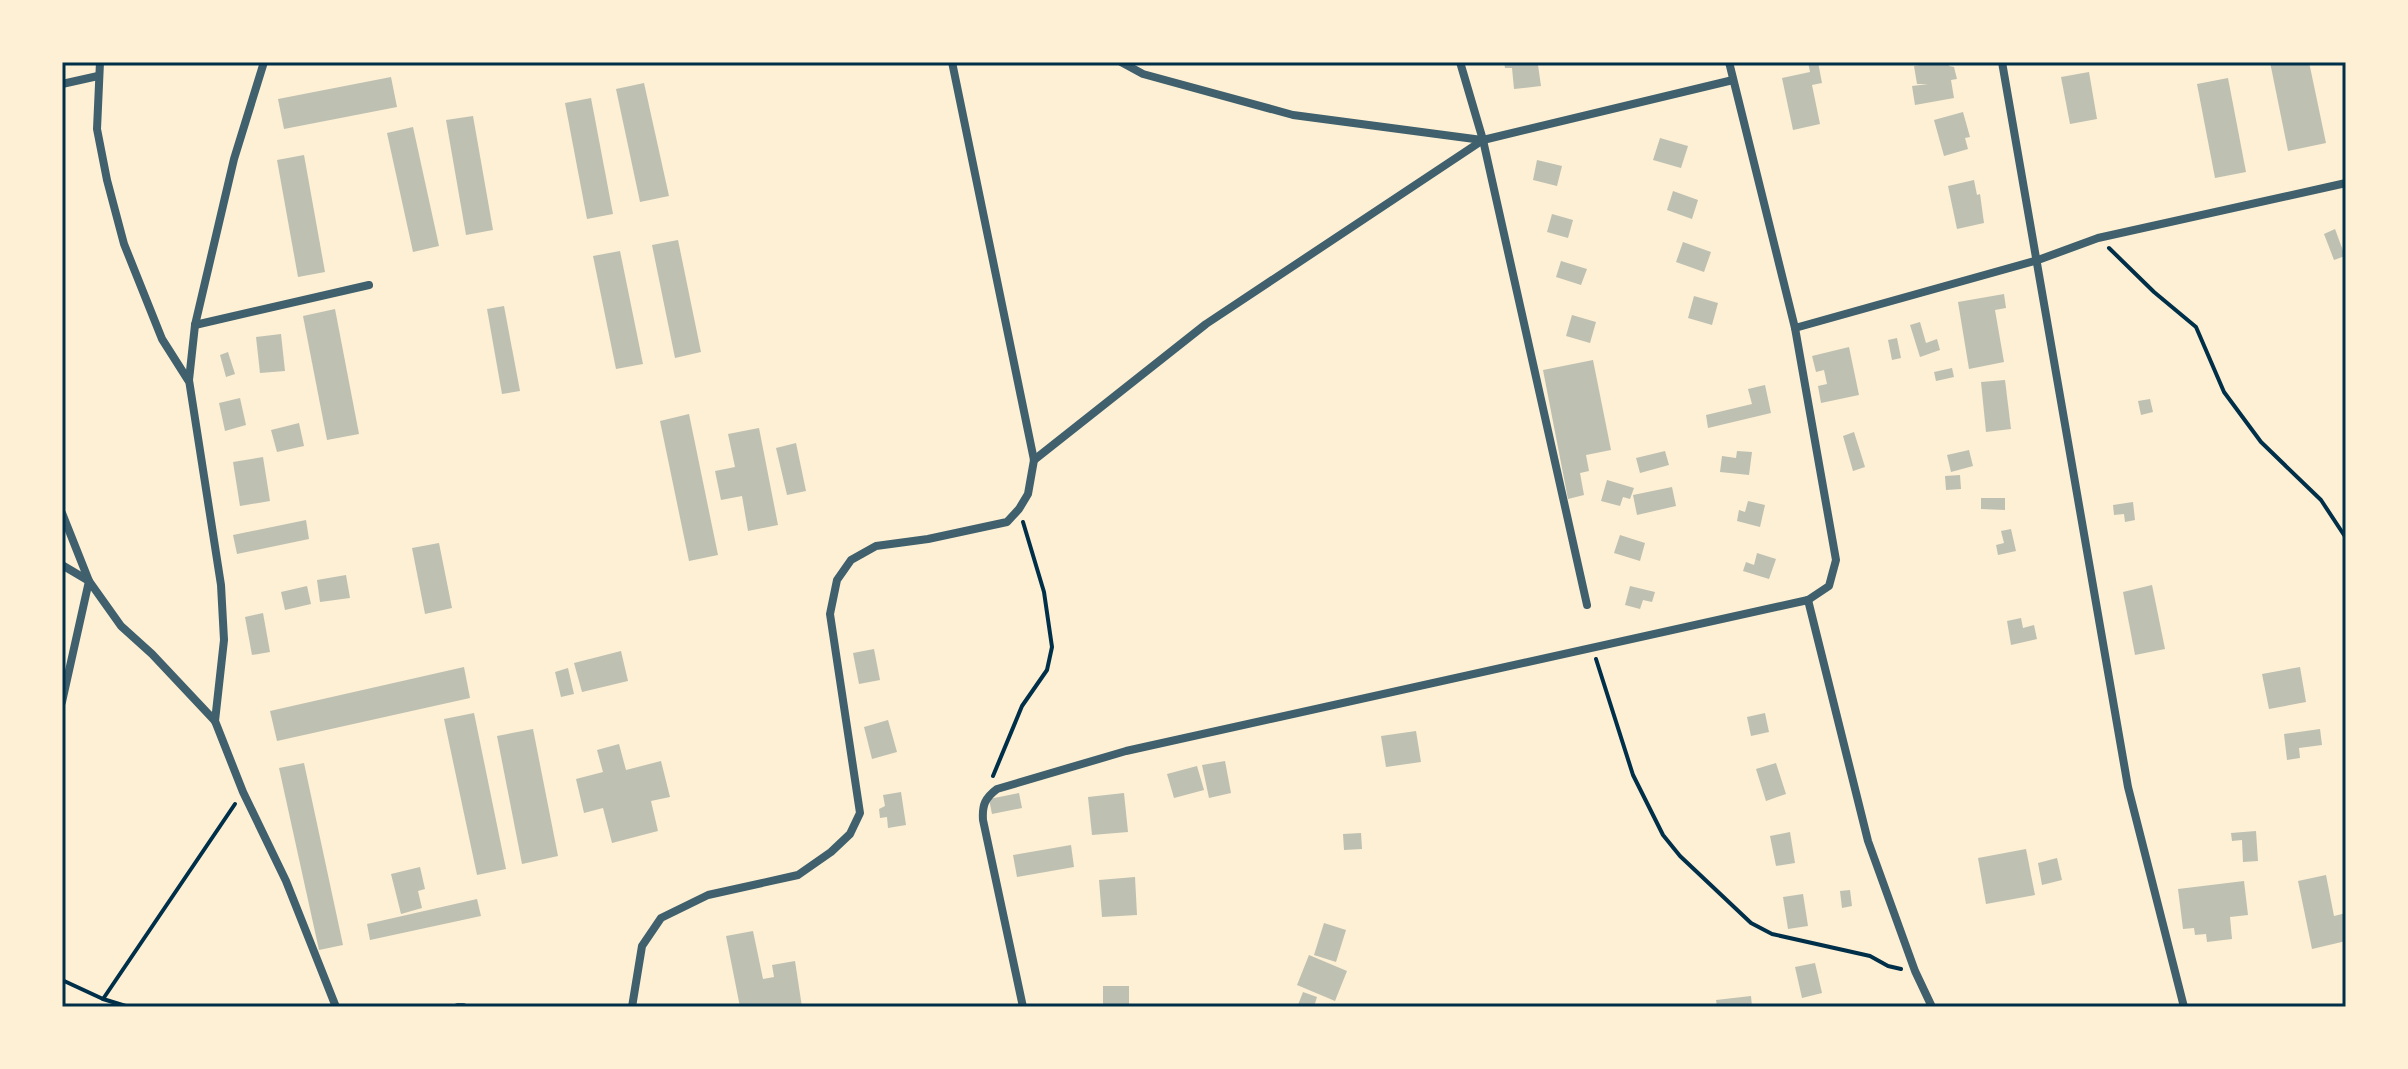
<svg xmlns="http://www.w3.org/2000/svg" width="2408" height="1069" viewBox="0 0 2408 1069" font-family="'Zilla Slab',serif">
<rect width="100%" height="100%" fill="#fdf0d5"/>
<g fill="#bec0b2">
<polygon points="1504,62 1535,62 1535,65 1538,65 1541,86 1514,89 1512,68 1505,68"/>
<polygon points="1808,62 1818,62 1822,83 1812,85 1820,124 1793,130 1782,78 1810,72"/>
<polygon points="1938,62 1949,62 1949,66 1954,67 1957,79 1951,80 1954,98 1915,105 1912,86 1928,84 1917,84 1914,66"/>
<polygon points="2270,62 2309,62 2326,143 2288,151"/>
<polygon points="2089,72 2097,119 2070,124 2061,77"/>
<polygon points="391,77 397,107 284,129 278,99"/>
<polygon points="2228,78 2246,172 2215,178 2197,84"/>
<polygon points="644,83 669,196 640,202 616,89"/>
<polygon points="591,98 613,214 587,219 565,103"/>
<polygon points="1963,112 1970,137 1965,138 1968,149 1944,156 1934,120"/>
<polygon points="473,116 493,230 466,235 446,120"/>
<polygon points="413,127 439,246 413,252 387,133"/>
<polygon points="1660,138 1688,146 1681,168 1653,160"/>
<polygon points="304,155 325,272 298,277 277,160"/>
<polygon points="1537,160 1562,166 1557,186 1533,180"/>
<polygon points="1974,180 1977,195 1980,194 1984,223 1957,229 1948,186"/>
<polygon points="1673,191 1698,200 1692,219 1667,210"/>
<polygon points="1552,214 1573,220 1568,238 1547,232"/>
<polygon points="2335,229 2345,256 2334,260 2324,234"/>
<polygon points="678,240 701,352 675,358 652,245"/>
<polygon points="1683,242 1711,252 1704,272 1676,262"/>
<polygon points="620,251 643,364 616,369 593,256"/>
<polygon points="1561,261 1587,269 1581,285 1556,277"/>
<polygon points="2004,294 2006,308 1995,310 2004,362 1969,369 1958,302"/>
<polygon points="1694,296 1718,303 1712,325 1688,318"/>
<polygon points="504,306 520,391 502,394 487,309"/>
<polygon points="335,309 359,434 327,440 303,316"/>
<polygon points="1572,315 1596,322 1590,343 1566,336"/>
<polygon points="1920,322 1926,343 1937,339 1940,350 1920,357 1910,325"/>
<polygon points="281,334 285,371 260,373 256,337"/>
<polygon points="1897,338 1901,358 1892,360 1888,340"/>
<polygon points="1849,347 1859,395 1821,403 1818,386 1827,384 1824,370 1816,372 1812,356"/>
<polygon points="228,352 235,374 226,377 220,355"/>
<polygon points="1593,360 1611,450 1586,455 1589,471 1580,473 1584,495 1568,499 1543,370"/>
<polygon points="1952,368 1954,377 1936,381 1934,372"/>
<polygon points="2005,380 2011,429 1986,432 1981,382"/>
<polygon points="1765,385 1771,413 1708,428 1706,415 1752,404 1748,389"/>
<polygon points="240,398 246,425 225,431 219,403"/>
<polygon points="2150,399 2153,412 2141,415 2138,401"/>
<polygon points="689,414 718,555 689,561 660,421"/>
<polygon points="299,423 304,446 277,452 271,430"/>
<polygon points="759,428 778,525 748,531 742,496 721,500 715,471 735,467 728,434"/>
<polygon points="1854,432 1865,467 1853,471 1843,436"/>
<polygon points="796,443 806,491 787,495 776,448"/>
<polygon points="1969,450 1973,466 1951,472 1947,455"/>
<polygon points="1665,451 1669,465 1640,473 1636,458"/>
<polygon points="1737,451 1752,452 1749,475 1720,472 1722,456 1736,458"/>
<polygon points="263,457 270,501 240,506 233,462"/>
<polygon points="1960,475 1961,489 1946,490 1945,476"/>
<polygon points="1607,480 1634,488 1630,499 1623,497 1620,506 1601,501"/>
<polygon points="1672,487 1676,506 1637,515 1633,495"/>
<polygon points="1981,498 2005,498 2005,510 1981,509"/>
<polygon points="1748,501 1765,505 1760,527 1737,521 1739,510 1745,512"/>
<polygon points="2133,502 2135,520 2125,522 2124,514 2114,515 2113,505"/>
<polygon points="306,520 309,539 237,554 233,535"/>
<polygon points="2011,529 2016,551 1998,555 1996,545 2004,543 2001,531"/>
<polygon points="1620,535 1645,543 1640,561 1614,553"/>
<polygon points="439,543 452,608 425,614 412,548"/>
<polygon points="1757,553 1776,559 1769,579 1743,571 1746,562 1754,565"/>
<polygon points="346,575 350,598 320,602 317,580"/>
<polygon points="2152,585 2165,649 2135,655 2123,592"/>
<polygon points="307,586 311,604 285,610 281,592"/>
<polygon points="1630,586 1655,592 1652,602 1643,600 1640,609 1625,605"/>
<polygon points="263,613 270,652 252,655 245,617"/>
<polygon points="2021,618 2023,628 2034,625 2037,639 2011,645 2007,621"/>
<polygon points="874,649 880,680 859,684 853,653"/>
<polygon points="621,651 628,681 582,692 574,663"/>
<polygon points="464,667 470,698 277,741 270,711"/>
<polygon points="2300,667 2306,702 2269,709 2262,674"/>
<polygon points="568,668 574,694 561,697 555,672"/>
<polygon points="474,713 506,869 477,875 444,719"/>
<polygon points="1765,713 1769,732 1751,736 1747,717"/>
<polygon points="888,720 897,752 872,759 864,727"/>
<polygon points="533,729 558,856 522,864 497,736"/>
<polygon points="2320,729 2322,745 2299,748 2300,758 2287,760 2284,734"/>
<polygon points="1416,731 1421,762 1386,767 1381,736"/>
<polygon points="619,744 626,770 661,761 670,797 651,801 658,831 612,843 603,808 584,813 576,779 603,772 597,750"/>
<polygon points="1225,761 1231,793 1209,798 1202,765"/>
<polygon points="304,763 343,945 319,950 279,768"/>
<polygon points="1776,763 1786,794 1766,801 1756,769"/>
<polygon points="1197,766 1204,790 1174,798 1167,774"/>
<polygon points="901,792 906,825 888,828 887,817 880,818 879,809 885,806 883,795"/>
<polygon points="1019,793 1022,808 992,814 989,799"/>
<polygon points="1124,793 1128,832 1092,835 1088,797"/>
<polygon points="2256,831 2258,861 2243,862 2242,840 2232,841 2231,833"/>
<polygon points="1790,832 1795,863 1776,866 1770,836"/>
<polygon points="1361,833 1362,849 1344,850 1343,834"/>
<polygon points="1071,845 1074,867 1017,877 1013,855"/>
<polygon points="2026,849 2035,895 1986,904 1978,858"/>
<polygon points="2057,858 2062,880 2042,885 2038,863"/>
<polygon points="420,867 425,889 418,891 422,908 401,914 391,874"/>
<polygon points="2326,875 2334,916 2346,913 2346,941 2312,949 2298,881"/>
<polygon points="1135,877 1137,915 1102,917 1099,880"/>
<polygon points="2244,881 2248,915 2230,917 2232,939 2207,942 2206,934 2195,935 2194,928 2183,929 2178,889"/>
<polygon points="1850,890 1852,906 1842,908 1840,891"/>
<polygon points="1803,894 1808,926 1788,929 1783,897"/>
<polygon points="477,899 481,916 370,940 367,924"/>
<polygon points="1324,923 1346,930 1336,962 1314,955"/>
<polygon points="753,931 763,979 774,977 772,965 795,961 802,1007 740,1007 726,936"/>
<polygon points="1309,955 1347,971 1335,1001 1297,985"/>
<polygon points="1815,963 1822,993 1802,998 1795,967"/>
<rect x="1103" y="986" width="26" height="21"/>
<polygon points="1303,992 1317,997 1314,1007 1298,1005"/>
<polygon points="1751,996 1752,1007 1717,1007 1716,1000"/>
</g>
<g fill="none" stroke-linecap="round" stroke-linejoin="round">
<g stroke="#003049" stroke-width="4">
<polyline points="2109,248 2154,292 2196,327 2224,392 2261,442 2321,500 2346,538"/>
<polyline points="1596,659 1633,775 1663,835 1680,856 1751,923 1772,934 1870,956 1888,966 1901,969"/>
<polyline points="993,776 1022,706 1047,670 1052,647 1044,592 1023,522"/>
<polyline points="62,980 103,999 129,1007"/>
<polyline points="103,999 235,804"/>
</g>
<g stroke="#3f606c" stroke-width="8">
<polyline points="100,62 97,129 107,180 124,244 162,339 188,380"/>
<polyline points="1121,62 1143,74 1293,115 1482,140"/>
<polyline points="1460,62 1483,140 1587,605"/>
<polyline points="2002,62 2128,787 2184,1007"/>
<polyline points="62,84 98,76"/>
<polyline points="195,325 369,285"/>
<polyline points="1795,328 2038,260 2098,238 2346,183"/>
<polyline points="1034,460 1206,324 1483,140 1733,80"/>
<polyline points="62,513 89,581 62,702"/>
<polyline points="62,565 89,581 121,626 152,654 215,721 243,792 286,881 336,1007"/>
<polyline points="1808,600 1868,841 1915,971 1932,1007"/>
<polyline points="215,721 224,640 221,585 189,380 195,325 234,159 264,62"/>
<polyline points="458,1007 463,1007"/>
<polyline points="632,1007 642,946 661,918 708,895 798,875 831,852 850,834 860,813 830,614 837,580 851,560 876,546 928,539 1007,522 1019,509 1028,494 1034,460 952,62"/>
<path d="M1023,1007L983,820C982,805 985,798 997,789L1126,751L1808,600L1829,586L1836,560L1795,328L1729,62"/>
</g>
</g>
<rect width="2408" height="1069" fill="none" stroke="#fdf0d5" stroke-width="128"/>
<rect x="64" y="64" width="2280" height="941" fill="none" stroke="#003049" stroke-width="3"/>
</svg>
